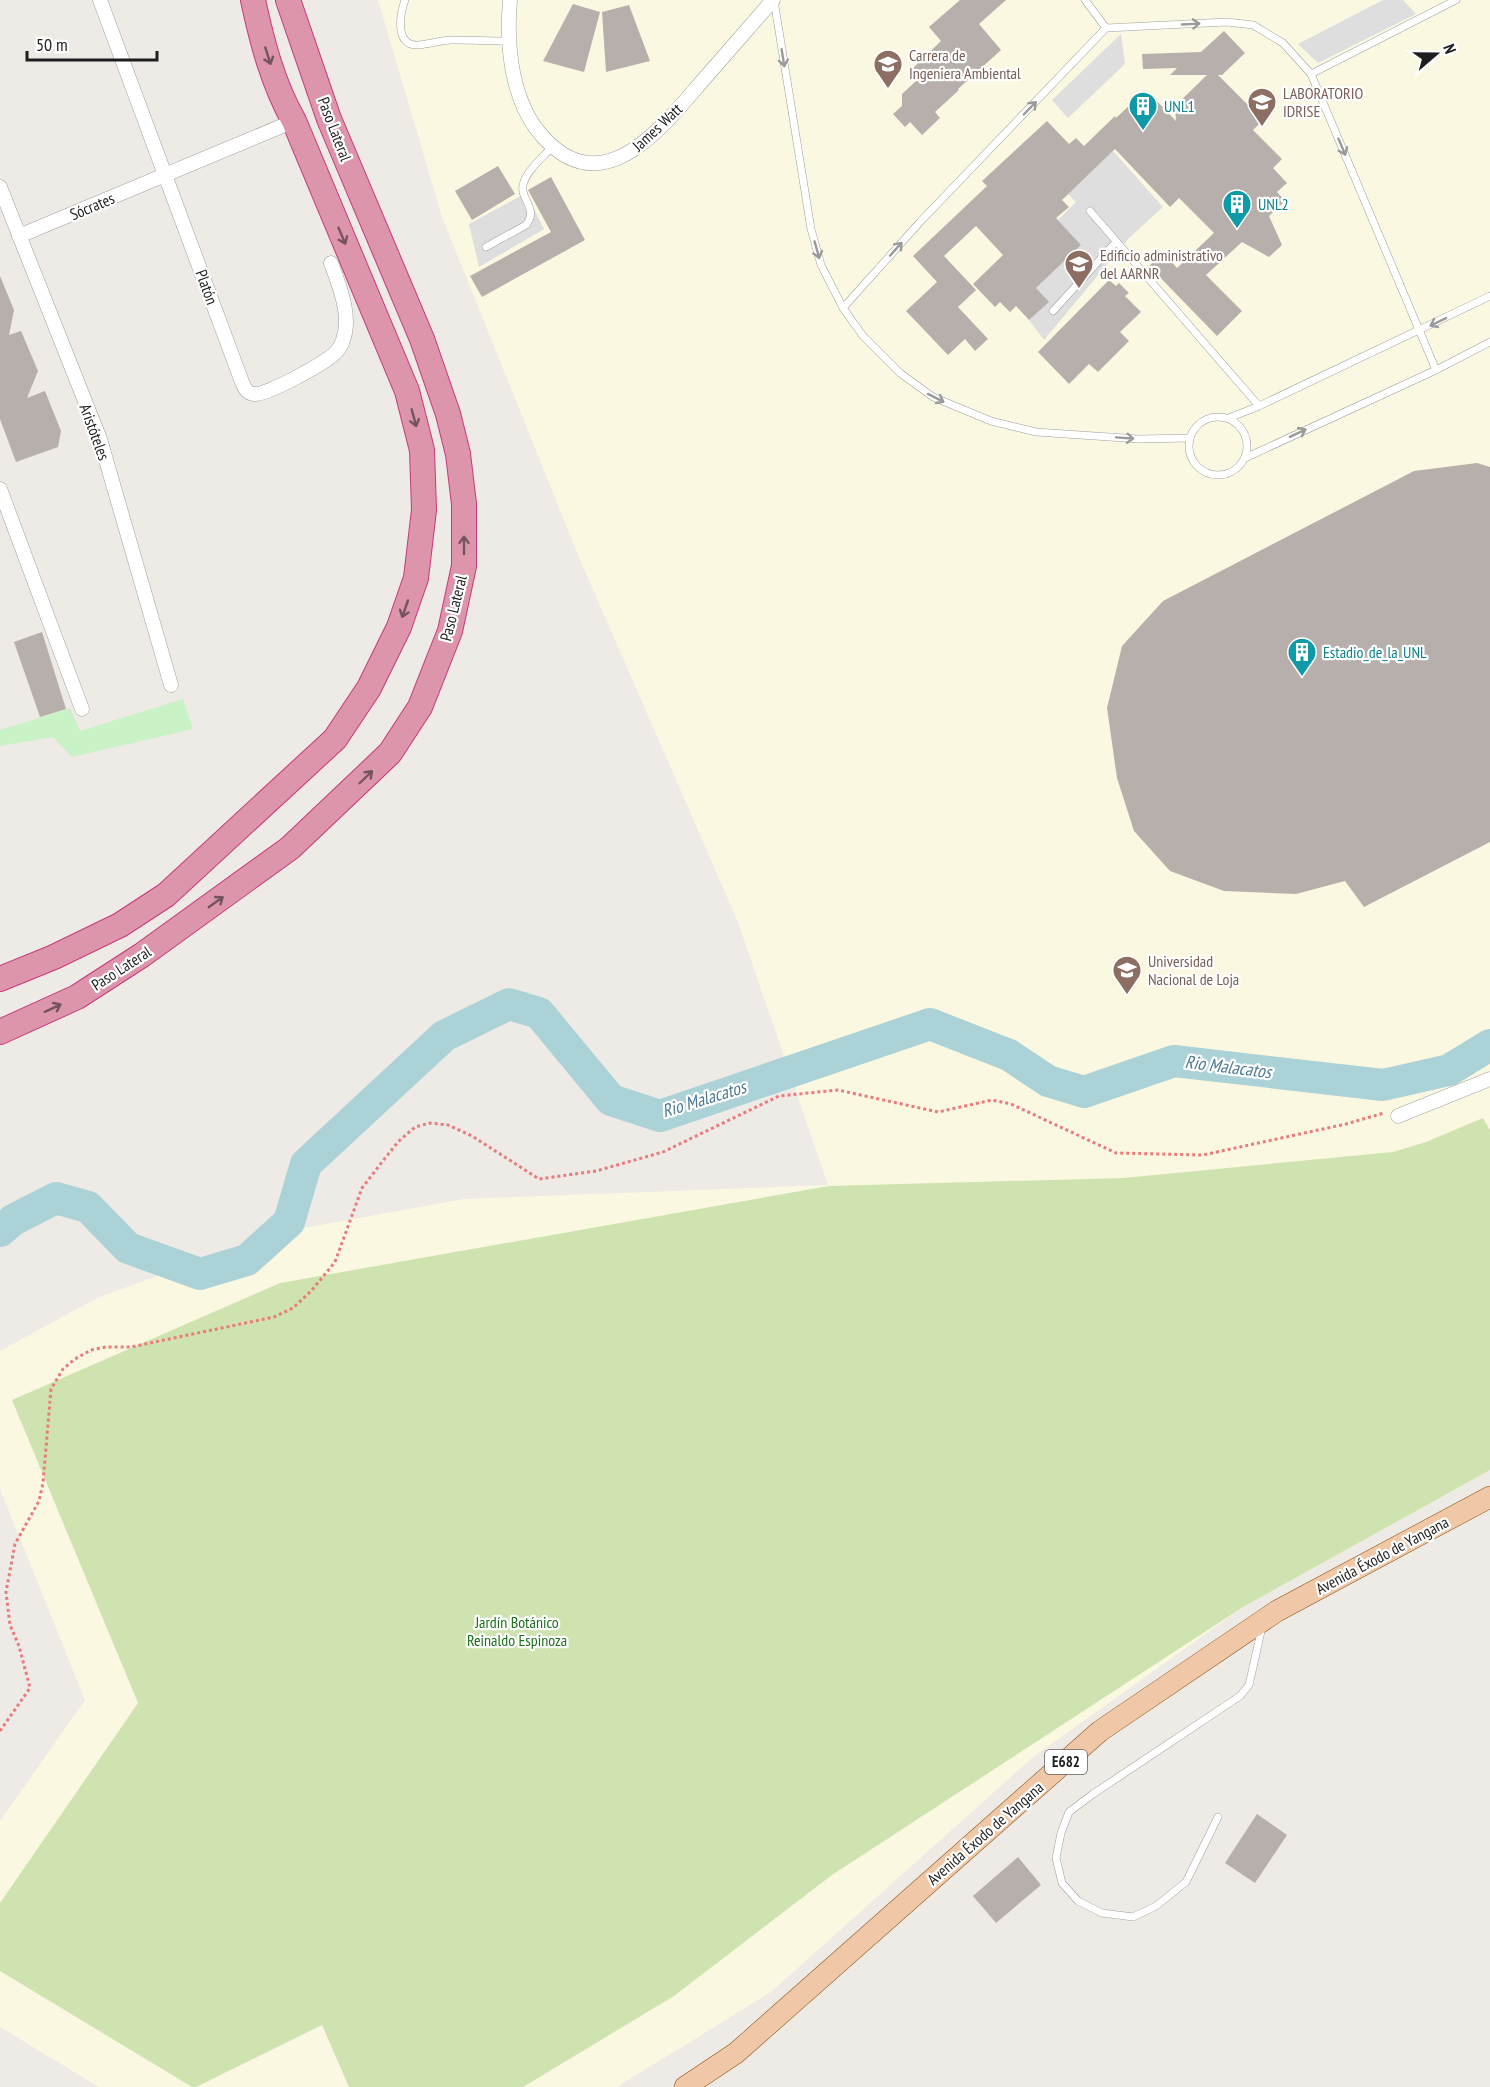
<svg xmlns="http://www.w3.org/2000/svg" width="1490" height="2087" viewBox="0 0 1490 2087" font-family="'PT Sans Narrow',sans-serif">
<rect width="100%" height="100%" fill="#eeeae5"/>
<polygon fill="#fbf8e1" points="378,0 1490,0 1490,1470 1243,1607 1032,1758 771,1992 617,2087 99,2087 0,2027 0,1821 85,1700 0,1489 0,1351 97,1298 276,1233 464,1199 828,1185 738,922 578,555 442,217"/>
<polygon fill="#cfe3b1" points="1483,1118 1490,1130 1490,1470 1243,1607 832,1875 674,1996 523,2087 349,2087 322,2025 196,2087 192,2087 0,1971 0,1903 138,1703 12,1400 280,1283 829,1186 1123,1178 1393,1152 1426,1142"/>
<polygon fill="#c9f3c7" points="183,699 193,729 72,757 53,737 0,746 0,730 70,708 80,731"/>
<g fill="#dedede">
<polygon points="1383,0 1403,0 1416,14 1318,63 1298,44"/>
<polygon points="1121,34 1125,64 1068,118 1052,100"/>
<polygon points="1113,151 1163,207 1130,237 1044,340 1029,320 1048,302 1036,288 1081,245 1058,220 1076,202 1068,194"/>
<polygon points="526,193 544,229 479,267 469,224"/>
</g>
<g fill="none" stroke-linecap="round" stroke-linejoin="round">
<polyline stroke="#aad2d7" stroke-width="32" points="0,1231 13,1220 56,1198 88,1207 128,1248 200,1274 247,1260 289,1222 306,1164 444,1036 509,1004 539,1013 611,1100 660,1116 930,1024 1009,1055 1048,1081 1084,1092 1174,1061 1383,1085 1449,1070 1490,1045"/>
</g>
<g fill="#b7afab">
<polygon points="960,0 1006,0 979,24 1001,50 958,89 959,90 935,112 940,118 922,135 910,122 905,127 893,114 902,106 902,94 916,81 908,73 941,41 929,27"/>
<polygon points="573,4 600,12 584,72 543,61"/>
<polygon points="629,5 650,61 606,72 602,12"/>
<polygon points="1224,31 1245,53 1222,75 1218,75 1263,120 1253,130 1282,159 1273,168 1287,183 1277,192 1285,201 1269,216 1282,245 1269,257 1242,242 1206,275 1242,311 1217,336 1149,266 1163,253 1177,268 1214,233 1179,198 1170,207 1115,149 1062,200 1069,207 1056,218 1081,245 1036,288 1049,302 1029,320 1016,306 1010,312 1000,302 995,307 973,284 1003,255 976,226 944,256 976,290 958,307 988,339 975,351 965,339 948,355 906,311 937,282 913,256 987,186 982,181 1047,121 1069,144 1076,138 1084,146 1115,116 1116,118 1133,102 1138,107 1150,94 1176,121 1175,106 1207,75 1170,75 1177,68 1143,69 1142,54 1201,52"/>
<polygon points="498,166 515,194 472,220 455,191"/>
<polygon points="551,177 585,240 482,297 470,276 551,232 528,190"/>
<polygon points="0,276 14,310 9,335 21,331 38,371 27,398 45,391 61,431 58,447 16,462 0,419"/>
<polygon points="1109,280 1116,286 1119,283 1129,293 1125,296 1141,312 1120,332 1129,341 1098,372 1089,364 1069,384 1038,352"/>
<polygon points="1477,463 1490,467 1490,842 1364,907 1345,881 1296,894 1224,891 1170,871 1134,831 1117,778 1107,708 1122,646 1163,601 1414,471"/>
<polygon points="42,632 66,709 40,717 14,642"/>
<polygon points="1257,1814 1287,1835 1255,1883 1225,1863"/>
<polygon points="1018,1857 1041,1885 996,1923 973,1896"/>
</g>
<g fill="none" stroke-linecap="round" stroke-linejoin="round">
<g stroke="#9f9f9f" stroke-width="8">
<g id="lane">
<path d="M405,0C400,14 394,47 419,45C430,44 441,40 452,40C471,40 490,41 509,41"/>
<polyline points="774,0 811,229 821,265 843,308 863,336 900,373 933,397 991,421 1036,432 1139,439 1190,438"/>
<polyline points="1085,0 1106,28"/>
<polyline points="1311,74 1456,0"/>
<polyline points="1090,211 1259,406"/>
<path d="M486,247L526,225C539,208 520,200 523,185C526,171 543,157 552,147"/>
<polyline points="843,308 920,222 1106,28 1227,22 1253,25 1283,43 1311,74 1436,370"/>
<polyline points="1053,311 1116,242"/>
<circle cx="1218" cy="446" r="29"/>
<polyline points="1229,418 1259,406 1490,296"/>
<polyline points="1245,458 1436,370 1490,342"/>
<polyline points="1218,1817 1186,1882 1156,1906 1133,1917 1102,1913 1078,1901 1062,1883 1056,1858 1061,1833 1069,1812 1093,1794 1240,1696 1249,1685 1262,1627"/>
</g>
</g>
<g stroke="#9f9f9f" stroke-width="15">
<g id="street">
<path d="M100,0L242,382C245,388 246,393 254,394C266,396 327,362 336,352C339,349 342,344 343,340C352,316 339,285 331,263"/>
<path d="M510,0C506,45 511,103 544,138C605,204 664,125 704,79C727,53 750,26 773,0"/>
<polyline points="0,187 100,439 171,685"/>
<polyline points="19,236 294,121"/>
<polyline points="0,489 82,709"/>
<polyline points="1398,1116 1490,1079"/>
</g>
</g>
<g stroke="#885110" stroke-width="22">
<polyline id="primary" points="685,2087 736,2053 1100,1731 1277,1611 1490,1497"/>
</g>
<g stroke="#c7387a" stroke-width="26">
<g id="highway">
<path d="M0,979L54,957L120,925L166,895L335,739L369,688L399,627L416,578L424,510L422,450L407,391L294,121C273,84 262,42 253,0"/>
<polyline points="0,1032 77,997 142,955 290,848 390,753 420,707 450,631 464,566 464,504 458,454 448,414 422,339 329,119 288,0"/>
</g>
</g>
<polyline stroke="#ea7a7c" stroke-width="3" stroke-dasharray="3 3" stroke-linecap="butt" points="0,1731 30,1688 19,1646 10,1625 6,1592 15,1544 39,1501 43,1483 51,1389 63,1369 75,1359 91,1350 106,1347 131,1347 274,1317 293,1308 312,1290 335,1262 362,1188 382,1162 398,1142 415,1127 430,1123 448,1125 472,1136 539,1179 596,1171 663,1152 779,1096 838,1090 938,1112 992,1100 1011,1104 1116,1153 1203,1155 1346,1124 1384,1113"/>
<use href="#lane" stroke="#fff" stroke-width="7"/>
<use href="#street" stroke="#fff" stroke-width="14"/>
<use href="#primary" stroke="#f1c8a7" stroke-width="21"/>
<use href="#highway" stroke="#dd95ac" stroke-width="24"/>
</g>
<defs><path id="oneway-shaft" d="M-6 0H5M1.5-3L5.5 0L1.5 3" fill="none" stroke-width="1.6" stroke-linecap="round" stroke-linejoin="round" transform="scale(1.5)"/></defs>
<g stroke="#9a9a9a">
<use href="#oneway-shaft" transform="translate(1191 24) rotate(-3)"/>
<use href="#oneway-shaft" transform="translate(783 58) rotate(81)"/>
<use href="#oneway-shaft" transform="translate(1030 108) rotate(-46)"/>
<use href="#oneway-shaft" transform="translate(1342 147) rotate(67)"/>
<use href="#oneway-shaft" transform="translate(896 249) rotate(-48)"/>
<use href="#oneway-shaft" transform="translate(817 250) rotate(74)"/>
<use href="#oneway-shaft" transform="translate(1438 322) rotate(154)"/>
<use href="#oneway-shaft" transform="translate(936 398) rotate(27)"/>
<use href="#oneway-shaft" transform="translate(1298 433) rotate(-25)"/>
<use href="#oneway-shaft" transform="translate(1125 438) rotate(4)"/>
</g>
<g stroke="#74545e">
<use href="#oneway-shaft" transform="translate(268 56) rotate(72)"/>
<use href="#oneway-shaft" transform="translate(342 236) rotate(67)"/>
<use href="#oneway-shaft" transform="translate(414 418) rotate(75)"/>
<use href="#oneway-shaft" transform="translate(464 545) rotate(-90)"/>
<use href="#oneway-shaft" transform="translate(405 609) rotate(109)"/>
<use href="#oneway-shaft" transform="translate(366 777) rotate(-44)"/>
<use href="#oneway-shaft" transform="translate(216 902) rotate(-36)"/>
<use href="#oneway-shaft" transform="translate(53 1008) rotate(-25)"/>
</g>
<defs>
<g id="university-pin" transform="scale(1.5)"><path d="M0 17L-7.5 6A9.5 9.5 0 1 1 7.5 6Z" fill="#8d6e63" stroke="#fff"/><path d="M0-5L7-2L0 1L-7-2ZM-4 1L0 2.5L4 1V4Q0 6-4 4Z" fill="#fff"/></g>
<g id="building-pin" transform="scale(1.5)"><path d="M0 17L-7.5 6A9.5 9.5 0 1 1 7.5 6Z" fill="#0f9aa8" stroke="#fff"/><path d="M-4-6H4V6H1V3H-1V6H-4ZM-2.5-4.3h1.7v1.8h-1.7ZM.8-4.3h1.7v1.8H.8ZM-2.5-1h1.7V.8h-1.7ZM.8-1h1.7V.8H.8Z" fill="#fff"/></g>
<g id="school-pin" transform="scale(1.5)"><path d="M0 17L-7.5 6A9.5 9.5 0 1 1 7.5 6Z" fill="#8d6e63" stroke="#fff"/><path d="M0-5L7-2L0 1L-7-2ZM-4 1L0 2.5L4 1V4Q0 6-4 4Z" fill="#fff"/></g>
</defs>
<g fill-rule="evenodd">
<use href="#university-pin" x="888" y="64"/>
<use href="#university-pin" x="1262" y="102"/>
<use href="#building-pin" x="1143" y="106"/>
<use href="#building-pin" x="1237" y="204"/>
<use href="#school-pin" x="1079" y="264"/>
<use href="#building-pin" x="1302" y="652"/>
<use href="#university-pin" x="1127" y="970"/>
</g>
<g text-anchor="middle" stroke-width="4.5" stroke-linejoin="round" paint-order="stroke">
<rect fill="#fff" stroke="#626262" stroke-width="1.5" x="1045" y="1750" width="42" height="24" rx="4.5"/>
<g font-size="15" font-weight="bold" fill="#1e1e1e">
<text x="1066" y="1767">E682</text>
</g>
<g font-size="16" fill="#785e54" stroke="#fff" text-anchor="start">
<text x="909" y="61">Carrera de<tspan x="909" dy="18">Ingeniera Ambiental</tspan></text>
<text x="1283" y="99">LABORATORIO<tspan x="1283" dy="18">IDRISE</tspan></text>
<text x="1100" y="261">Edificio administrativo<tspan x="1100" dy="18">del AARNR</tspan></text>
<text x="1148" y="967">Universidad<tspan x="1148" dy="18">Nacional de Loja</tspan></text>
</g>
<g font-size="16" fill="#0d838f" stroke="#fff" text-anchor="start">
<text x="1164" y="112">UNL1</text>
<text x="1258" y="210">UNL2</text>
<text x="1323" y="658">Estadio_de_la_UNL</text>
</g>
<g font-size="16" fill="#1e1e1e" stroke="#fff">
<text transform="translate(657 127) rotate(-43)" y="6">James Watt</text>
<text transform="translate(335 129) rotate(69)" y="6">Paso Lateral</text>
<text transform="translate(92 206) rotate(-23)" y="6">Sócrates</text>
<text transform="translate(207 287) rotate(70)" y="6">Platón</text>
<text transform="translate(95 432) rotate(70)" y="6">Aristóteles</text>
<text transform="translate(453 608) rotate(-76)" y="6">Paso Lateral</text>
<text transform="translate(121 968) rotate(-33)" y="6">Paso Lateral</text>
<text transform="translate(1382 1555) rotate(-28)" y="6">Avenida Éxodo de Yangana</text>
<text transform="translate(985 1833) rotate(-41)" y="6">Avenida Éxodo de Yangana</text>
</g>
<g font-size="16" fill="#1b7118" stroke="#fff">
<text x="517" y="1628">Jardín Botánico<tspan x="517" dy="18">Reinaldo Espinoza</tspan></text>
</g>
<g font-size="18" font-style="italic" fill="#4e7a94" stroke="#fff">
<text transform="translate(1228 1067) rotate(7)" y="6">Rio Malacatos</text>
<text transform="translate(704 1099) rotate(-17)" y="6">Rio Malacatos</text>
</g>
</g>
<g transform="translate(1436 54) rotate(70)" stroke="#ffffff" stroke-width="4.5" paint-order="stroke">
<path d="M0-4.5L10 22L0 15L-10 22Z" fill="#1e1e1e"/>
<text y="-9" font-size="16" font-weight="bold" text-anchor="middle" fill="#1e1e1e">N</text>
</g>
<path d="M27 51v9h130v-9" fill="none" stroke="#1e1e1e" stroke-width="3"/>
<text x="36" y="51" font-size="18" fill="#1e1e1e" stroke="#ffffff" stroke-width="4.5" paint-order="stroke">50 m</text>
</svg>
